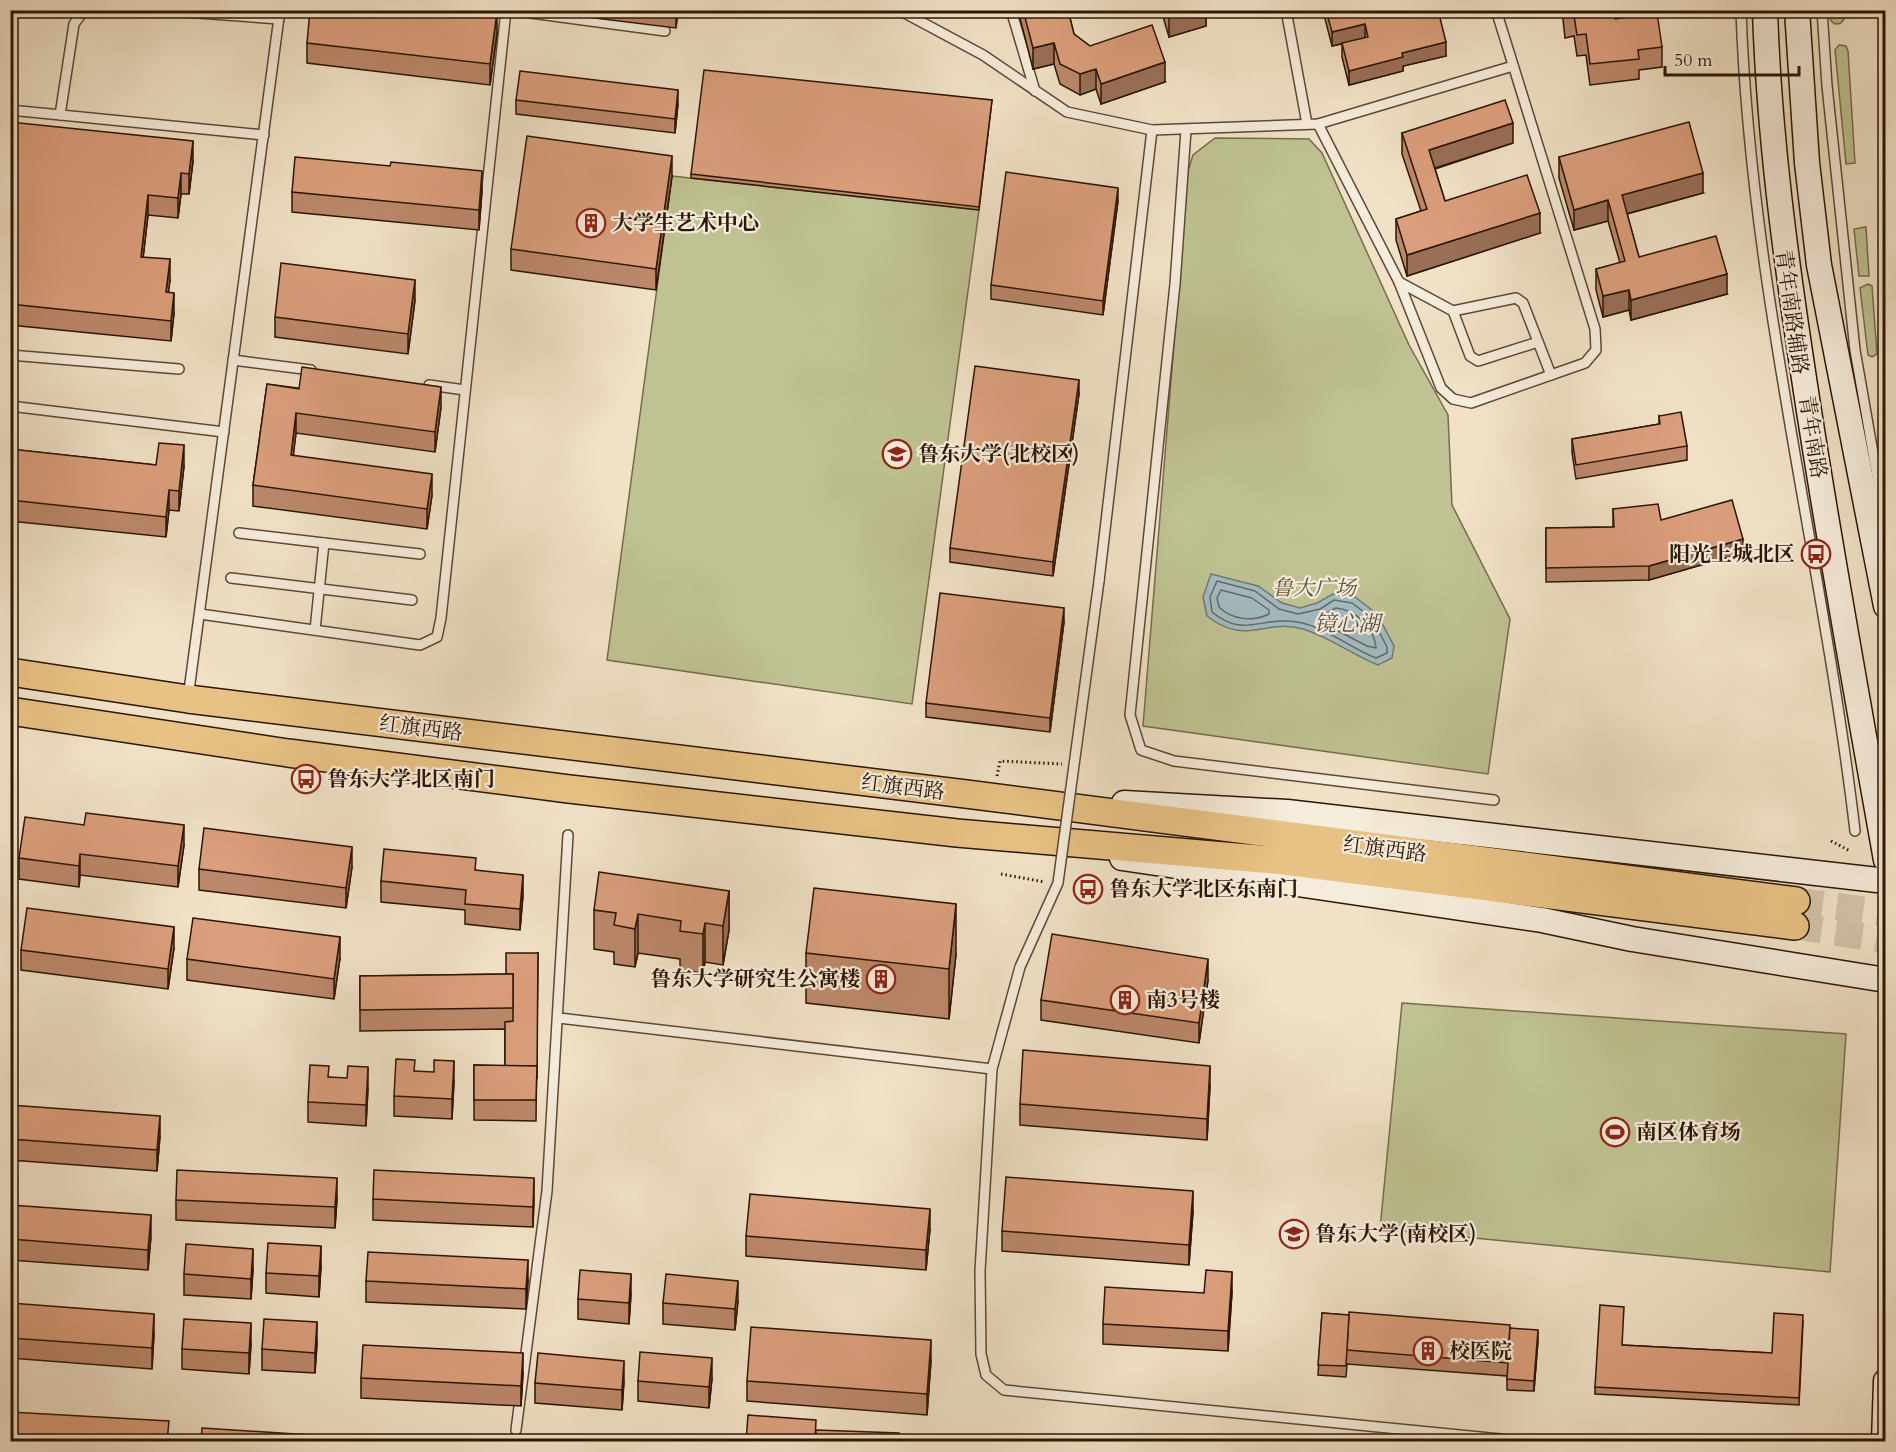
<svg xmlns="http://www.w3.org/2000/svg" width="1896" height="1452" viewBox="0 0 1896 1452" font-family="Cardo,'Noto Serif SC',serif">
<rect width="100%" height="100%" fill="#f1e2c7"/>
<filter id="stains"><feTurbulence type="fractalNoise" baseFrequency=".00333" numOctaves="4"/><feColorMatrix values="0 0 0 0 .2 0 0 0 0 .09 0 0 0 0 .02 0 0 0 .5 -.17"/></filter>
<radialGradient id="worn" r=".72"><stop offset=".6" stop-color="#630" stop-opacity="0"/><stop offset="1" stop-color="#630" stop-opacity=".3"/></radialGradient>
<g fill="#bfc292" stroke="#766c4c" stroke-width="1.5">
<circle cx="1837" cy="17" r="7"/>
<polygon points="1839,45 1846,46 1848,51 1855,163 1846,164 1835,50"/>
<polygon points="1215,138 1309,139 1322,153 1409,345 1448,415 1452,505 1510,619 1488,774 1143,726 1188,171 1193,155"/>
<polygon points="672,176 979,210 912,704 607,660"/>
<polygon points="1866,227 1869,276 1859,276 1854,229"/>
<polygon points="1868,284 1872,286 1877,354 1872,357 1868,355 1860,288"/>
<polygon points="1402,1003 1846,1034 1830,1272 1380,1229"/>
</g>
<path fill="#a1bac0" stroke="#727875" stroke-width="1.5" d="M1211,574L1258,586L1282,603L1300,608L1317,603L1333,594L1355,597L1377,614L1394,646L1392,658L1378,665C1353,655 1329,637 1303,629C1263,618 1247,647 1207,616L1203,597Z"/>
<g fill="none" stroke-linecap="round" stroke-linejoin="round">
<g stroke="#666862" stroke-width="1.5">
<path d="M1217,581L1255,591L1279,609L1298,614L1320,609L1334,600L1352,603L1372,618L1387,647V653L1376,658C1348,647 1318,621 1287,621C1256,620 1241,636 1212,612L1210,597Z"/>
<path d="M1221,590L1252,598L1269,610V614C1253,622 1232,620 1219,607L1217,598Z"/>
<path d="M1336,608C1356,610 1374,627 1376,648L1367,646L1319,621V617Z"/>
</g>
<g stroke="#d3c3aa" stroke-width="27" stroke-dasharray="27 14" stroke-linecap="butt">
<polyline points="1796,901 1886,913"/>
<polyline points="1795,926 1886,940"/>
</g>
<g stroke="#5d4836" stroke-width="12">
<g id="service">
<polyline points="156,10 279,19"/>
<polyline points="508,10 665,31"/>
<polyline points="899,10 983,55 1067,112 1152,130 1318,124 1513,66"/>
<polyline points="1011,10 1035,91"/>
<polyline points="1286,10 1307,124"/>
<path d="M1741,10C1750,286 1823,558 1855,831"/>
<polyline points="1822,10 1827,86 1855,350 1886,527"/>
<polyline points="10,110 264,135"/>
<polyline points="60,115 74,24 82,13 88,10"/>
<polyline points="1318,124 1399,282 1441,388 1453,399 1471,403 1585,363 1596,350 1595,329 1496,10"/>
<polyline points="1186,130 1175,284 1130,715 1141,750 1174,761 1494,800"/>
<polyline points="1399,282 1453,311 1516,298 1523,303 1551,375"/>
<polyline points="1453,311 1470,356 1478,361 1538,342"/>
<polyline points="10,355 179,369"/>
<polyline points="233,360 311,370"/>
<polyline points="429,385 465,390"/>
<polyline points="10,406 224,432"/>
<polyline points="239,533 324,543"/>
<polyline points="231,578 412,600"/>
<polyline points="1099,581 1152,130"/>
<polyline points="200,614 420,645 437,637 441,618 506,10"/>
<polyline points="315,630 324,543 420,554"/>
<polyline points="188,698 280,10"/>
<polyline points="1020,967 992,1069 980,1271 981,1354 986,1375 1004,1390 1530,1442"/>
<polyline points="559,1018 992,1069"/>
<polyline points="516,1430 547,1191 568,835"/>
</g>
</g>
<g stroke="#2c1505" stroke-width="27">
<g id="secondary">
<path d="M1765,10C1769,137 1786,261 1805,385C1829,544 1858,702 1886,860"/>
<polyline points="1797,10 1807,163 1819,265 1886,606"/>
<polyline points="1124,803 1287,812 1886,881"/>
<polyline points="1122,858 1542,920 1632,939 1886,980"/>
<polyline points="1884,1442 1886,1381"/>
</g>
</g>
<g stroke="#2c1505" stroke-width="30">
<g id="primary">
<polyline points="10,672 188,699 966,794 1796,901"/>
<polyline points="10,711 288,753 569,789 957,833 1284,861 1795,926"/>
</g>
</g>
<g stroke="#2c1505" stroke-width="3" stroke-dasharray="1.5 3" stroke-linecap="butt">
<polyline points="997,776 1000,761 1062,764"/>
<polyline points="1831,841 1850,851"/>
<polyline points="1001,874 1045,882"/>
</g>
<use href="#service" stroke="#f6ecdb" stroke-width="9"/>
<use href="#secondary" stroke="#f6ecdb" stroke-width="24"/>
<use href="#primary" stroke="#e8c184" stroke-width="27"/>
<g stroke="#5d4836" stroke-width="12" stroke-linecap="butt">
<polyline id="service-bridge" points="1020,967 1058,883 1099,581"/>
</g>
<use href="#service-bridge" stroke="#f6ecdb" stroke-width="9"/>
</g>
<g fill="#bc886b" stroke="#2c1505" stroke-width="1.5">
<polygon points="212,10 241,10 240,14"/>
<polygon points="529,10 678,10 676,28"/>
<polygon points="1020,10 1068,10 1074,34 1090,46 1165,82 1101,104 1096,89 1080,95 1060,84 1054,64 1033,69 1020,18"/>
<polygon points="1161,10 1206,10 1206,26 1169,37"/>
<polygon points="1324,10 1438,10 1446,56 1403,66 1403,71 1349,85 1342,57 1342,44 1332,46 1324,15"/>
<polygon points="1562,10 1651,10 1651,14 1662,47 1662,67 1639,70 1639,79 1590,85 1586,55 1577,56 1574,36 1565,38"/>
<polygon points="497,33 490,85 307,63 307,43"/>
<polygon points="516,100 678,104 675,133 516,114"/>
<polygon points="992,100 979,210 691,178 691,174"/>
<polygon points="10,122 193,161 189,194 181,194 178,218 148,215 143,257 170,280 168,292 174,313 171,341 10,325"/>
<polygon points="1402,133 1513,143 1435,169 1445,201 1540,233 1407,276 1396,240 1396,219 1421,211 1402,154"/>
<polygon points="1559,157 1703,193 1627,214 1639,257 1727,294 1631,320 1629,310 1603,317 1596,290 1596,269 1620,263 1608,221 1574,230 1559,178"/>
<polygon points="672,176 656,290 511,270 511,249"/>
<polygon points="482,191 479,230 292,212 292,192"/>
<polygon points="1118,201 1103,315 991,299 991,285"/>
<polygon points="415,300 408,354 275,337 275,317"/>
<polygon points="267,384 441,407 435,452 296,433 293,455 432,495 427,529 253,506 253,485"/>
<polygon points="1079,394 1053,576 950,562 950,548"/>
<polygon points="1659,416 1687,446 1687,460 1576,479 1572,453 1572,439 1659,424"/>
<polygon points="10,449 156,465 184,466 179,511 169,510 166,537 10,521"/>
<polygon points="1613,509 1661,520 1743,553 1649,580 1546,582 1546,528 1613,527"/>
<polygon points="1064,622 1050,732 926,717 926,703"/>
<polygon points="184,845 178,887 80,875 79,887 19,879 19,858"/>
<polygon points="352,867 346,908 199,890 199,869"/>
<polygon points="476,870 523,895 520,930 465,924 465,910 381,902 381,881"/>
<polygon points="729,891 729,930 723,965 705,962 703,973 680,970 680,959 638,953 635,967 614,964 614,952 594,949 594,910"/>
<polygon points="174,948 168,989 21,970 21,950"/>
<polygon points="538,953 536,1121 474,1120 474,1065 505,1066 505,1029 360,1031 360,976 506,974"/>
<polygon points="806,953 956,954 949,1019 806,1003"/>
<polygon points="340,958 334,999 187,980 187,959"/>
<polygon points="1208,980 1199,1043 1041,1020 1041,1000"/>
<polygon points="415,1071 454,1081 452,1119 394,1116 394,1096"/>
<polygon points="329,1077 368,1088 366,1126 308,1122 308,1102"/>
<polygon points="1210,1086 1207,1140 1020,1125 1020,1104"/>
<polygon points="10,1105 160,1136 157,1171 10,1160"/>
<polygon points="534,1198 533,1227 373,1220 373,1199"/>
<polygon points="337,1199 335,1228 176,1220 176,1200"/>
<polygon points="10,1205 151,1236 148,1270 10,1260"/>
<polygon points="1193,1211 1189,1265 1002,1251 1002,1231"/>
<polygon points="930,1229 926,1270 746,1256 746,1236"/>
<polygon points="321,1266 319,1297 266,1293 266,1273"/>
<polygon points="253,1269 251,1299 184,1295 184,1274"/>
<polygon points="528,1280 526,1309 366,1302 366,1281"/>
<polygon points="1232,1292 1228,1351 1103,1344 1103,1324 1204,1293"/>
<polygon points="631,1294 629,1324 578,1319 578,1299"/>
<polygon points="738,1301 735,1330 663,1324 663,1303"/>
<polygon points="10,1303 154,1334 152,1369 10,1358"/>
<polygon points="1322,1313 1510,1328 1538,1340 1534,1391 1507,1390 1507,1376 1347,1364 1346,1377 1318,1375"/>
<polygon points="1803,1322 1799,1405 1595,1394 1595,1387 1622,1345 1772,1353"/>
<polygon points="317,1343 315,1373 262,1370 262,1349"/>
<polygon points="251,1344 249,1374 182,1369 182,1349"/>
<polygon points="931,1361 927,1415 747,1401 747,1381"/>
<polygon points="523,1373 521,1406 361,1398 361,1378"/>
<polygon points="712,1378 709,1408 638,1401 638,1381"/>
<polygon points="624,1381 622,1410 535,1403 535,1383"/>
</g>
<g fill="#996f57" stroke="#2c1505" stroke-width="1.5">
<polygon points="677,10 678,10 676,28 676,17"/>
<polygon points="1190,10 1206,10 1206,26 1169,37 1169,17"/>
<polygon points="497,12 497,33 490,85 490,64"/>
<polygon points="1365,24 1365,38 1332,46 1332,32"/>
<polygon points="1446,42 1446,56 1403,66 1403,71 1349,85 1349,71 1402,53"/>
<polygon points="1054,43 1054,64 1033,69 1033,48"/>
<polygon points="1165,62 1165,82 1101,104 1101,84"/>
<polygon points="1096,69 1096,89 1080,95 1080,74"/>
<polygon points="678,90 678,104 675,133 675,119"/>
<polygon points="1513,123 1513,143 1429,170 1429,150"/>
<polygon points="193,141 193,161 189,194 189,174"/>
<polygon points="672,156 672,176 656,290 656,269"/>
<polygon points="482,171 482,191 479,230 479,210"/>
<polygon points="181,173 181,194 178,218 178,198"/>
<polygon points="1703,173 1703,193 1622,215 1622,195"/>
<polygon points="1118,188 1118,201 1103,315 1103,301"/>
<polygon points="148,195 148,215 141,277 141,257"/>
<polygon points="1608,200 1608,221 1574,230 1574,210"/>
<polygon points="1540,213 1540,233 1407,276 1407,255"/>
<polygon points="170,259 170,280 166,313 166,292"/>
<polygon points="1727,274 1727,294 1631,320 1631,300"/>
<polygon points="415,280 415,300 408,354 408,334"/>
<polygon points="1629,290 1629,310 1603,317 1603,296"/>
<polygon points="174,293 174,313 171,341 171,321"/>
<polygon points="1079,380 1079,394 1053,576 1053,562"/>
<polygon points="441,387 441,407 435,452 435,432"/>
<polygon points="296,413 296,433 291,475 291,455"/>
<polygon points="184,445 184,466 179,511 179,491"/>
<polygon points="432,474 432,495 427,529 427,509"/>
<polygon points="169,490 169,510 166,537 166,517"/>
<polygon points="1743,539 1743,553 1649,580 1649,566"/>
<polygon points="1064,608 1064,622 1050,732 1050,718"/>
<polygon points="184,825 184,845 178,887 178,866"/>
<polygon points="352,847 352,867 346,908 346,888"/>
<polygon points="80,854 80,875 79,887 79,866"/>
<polygon points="523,875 523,895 520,930 520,909"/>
<polygon points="729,891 729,930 723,965 723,926"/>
<polygon points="956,904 956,954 949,1019 949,969"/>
<polygon points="638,914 638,953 635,967 635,929"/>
<polygon points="705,923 705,962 703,973 703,934"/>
<polygon points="174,927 174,948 168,989 168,969"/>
<polygon points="340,937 340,958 334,999 334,979"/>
<polygon points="1208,959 1208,980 1199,1043 1199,1023"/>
<polygon points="454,1061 454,1081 452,1119 452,1099"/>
<polygon points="1210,1066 1210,1086 1207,1140 1207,1119"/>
<polygon points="368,1067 368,1088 366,1126 366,1105"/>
<polygon points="160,1116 160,1136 157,1171 157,1150"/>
<polygon points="337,1178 337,1199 335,1228 335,1207"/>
<polygon points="534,1178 534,1198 533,1227 533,1207"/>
<polygon points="1193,1191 1193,1211 1189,1265 1189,1245"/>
<polygon points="930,1209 930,1229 926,1270 926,1250"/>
<polygon points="151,1215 151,1236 148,1270 148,1250"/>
<polygon points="321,1246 321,1266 319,1297 319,1276"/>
<polygon points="253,1249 253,1269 251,1299 251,1279"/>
<polygon points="528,1260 528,1280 526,1309 526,1289"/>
<polygon points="1232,1272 1232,1292 1228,1351 1228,1331"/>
<polygon points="631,1274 631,1294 629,1324 629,1303"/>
<polygon points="738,1281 738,1301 735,1330 735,1309"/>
<polygon points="154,1314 154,1334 152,1369 152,1348"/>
<polygon points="317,1322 317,1343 315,1373 315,1353"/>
<polygon points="251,1323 251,1344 249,1374 249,1353"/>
<polygon points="1538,1330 1538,1340 1534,1391 1534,1381"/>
<polygon points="931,1340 931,1361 927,1415 927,1394"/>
<polygon points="523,1353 523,1373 521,1406 521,1386"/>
<polygon points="712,1358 712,1378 709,1408 709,1387"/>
<polygon points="624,1361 624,1381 622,1410 622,1390"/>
</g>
<g fill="#db9e7c" stroke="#2c1505" stroke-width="1.5">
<polygon points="310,10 480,10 497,12 490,64 307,43"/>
<polygon points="619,10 677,10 676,17"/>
<polygon points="1023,10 1068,10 1074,34 1090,46 1152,25 1165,62 1101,84 1096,69 1080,74 1060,64 1054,43 1033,48"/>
<polygon points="1167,10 1190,10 1169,17"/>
<polygon points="1326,10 1438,10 1446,42 1402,53 1403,57 1349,71 1342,43 1368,37 1365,24 1332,32"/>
<polygon points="1564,10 1614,10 1615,19 1657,13 1662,47 1638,50 1639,59 1590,64 1586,34 1577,35 1574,16 1565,17"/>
<polygon points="704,70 992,100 979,207 691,174"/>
<polygon points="520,71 678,90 675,119 516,100"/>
<polygon points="1505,100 1513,123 1429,150 1445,201 1527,175 1540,213 1407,255 1396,219 1427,209 1402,133"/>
<polygon points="10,122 193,141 189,174 181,173 178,198 148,195 141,257 170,259 166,292 174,293 171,321 10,304"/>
<polygon points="1689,122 1703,173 1622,195 1639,257 1716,236 1727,274 1631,300 1629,290 1603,296 1596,269 1625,261 1608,200 1574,210 1559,157"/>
<polygon points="527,136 672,156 656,269 511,249"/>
<polygon points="295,157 390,166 391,162 482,171 479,210 292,192"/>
<polygon points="1006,172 1118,188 1103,301 991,285"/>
<polygon points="281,263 415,280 408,334 275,317"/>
<polygon points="975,366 1079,380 1053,562 950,548"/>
<polygon points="302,367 441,387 435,432 296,413 291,455 432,474 427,509 253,485 267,384 299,389"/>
<polygon points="1681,412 1687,446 1576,465 1572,439 1660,424 1659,416"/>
<polygon points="159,443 184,445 179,491 169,490 166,517 10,500 10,449 156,465"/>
<polygon points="1732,500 1743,539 1649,566 1546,568 1546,528 1614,527 1613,509 1658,504 1661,520"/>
<polygon points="940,593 1064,608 1050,718 926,703"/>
<polygon points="86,813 184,825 178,866 80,854 79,866 19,858 25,817 84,825"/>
<polygon points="204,828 352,847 346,888 199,869"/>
<polygon points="384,849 476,858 475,870 523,875 520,909 465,904 466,890 381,881"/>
<polygon points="599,872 729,891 723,926 705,923 703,934 680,931 681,921 638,914 635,929 614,925 616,913 594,910"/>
<polygon points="814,888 956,904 949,969 806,953"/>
<polygon points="27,908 174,927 168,969 21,950"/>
<polygon points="193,918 340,937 334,979 187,959"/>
<polygon points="1052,934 1208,959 1199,1023 1041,1000"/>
<polygon points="506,953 538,953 537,1079 537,1066 505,1066 505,1022 513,1021 513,974 506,974"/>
<polygon points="513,974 513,1008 360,1010 360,976"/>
<polygon points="1023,1050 1210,1066 1207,1119 1020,1104"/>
<polygon points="396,1059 415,1060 414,1071 434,1072 434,1060 454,1061 452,1099 394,1096"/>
<polygon points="310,1065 329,1066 328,1077 347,1078 348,1066 368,1067 366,1105 308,1102"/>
<polygon points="474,1065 537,1066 536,1100 474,1100"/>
<polygon points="10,1105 160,1116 157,1150 10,1139"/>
<polygon points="177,1170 337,1178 335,1207 176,1200"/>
<polygon points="374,1170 534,1178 533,1207 373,1199"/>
<polygon points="1006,1177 1193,1191 1189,1245 1002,1231"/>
<polygon points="750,1194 930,1209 926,1250 746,1236"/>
<polygon points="10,1205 151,1215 148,1250 10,1239"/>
<polygon points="268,1243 321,1246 319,1276 266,1273"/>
<polygon points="186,1244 253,1249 251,1279 184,1274"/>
<polygon points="368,1252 528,1260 526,1289 366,1281"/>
<polygon points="580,1270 631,1274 629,1303 578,1299"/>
<polygon points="1206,1270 1232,1272 1228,1331 1103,1324 1105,1287 1204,1293"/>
<polygon points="666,1274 738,1281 735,1309 663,1303"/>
<polygon points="10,1303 154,1314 152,1348 10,1338"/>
<polygon points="1600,1305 1624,1307 1622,1345 1772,1353 1774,1313 1803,1315 1799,1398 1595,1387"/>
<polygon points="1349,1312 1510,1325 1508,1363 1347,1350"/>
<polygon points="1322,1313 1349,1315 1346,1366 1318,1365"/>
<polygon points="184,1319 251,1323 249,1353 182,1349"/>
<polygon points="264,1319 317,1322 315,1353 262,1349"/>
<polygon points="751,1327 931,1340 927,1394 747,1381"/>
<polygon points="1510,1328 1538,1330 1534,1381 1507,1379"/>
<polygon points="363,1345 523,1353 521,1386 361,1378"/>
<polygon points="640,1352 712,1358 709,1387 638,1381"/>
<polygon points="538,1353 624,1361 622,1390 535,1383"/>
<polygon points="10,1412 169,1421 167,1442 10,1441"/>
<polygon points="748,1415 816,1420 815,1442 746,1442"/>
<polygon points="202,1428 310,1435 309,1442 201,1442"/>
<polygon points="816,1430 899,1433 898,1442 816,1442"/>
</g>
<defs>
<g id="building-ring" transform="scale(1.5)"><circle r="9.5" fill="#f6ecdb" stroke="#8f2418" stroke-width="1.5"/><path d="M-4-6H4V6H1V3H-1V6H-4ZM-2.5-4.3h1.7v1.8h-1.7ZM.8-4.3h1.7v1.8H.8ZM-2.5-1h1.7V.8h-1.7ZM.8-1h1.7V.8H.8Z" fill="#8f2418"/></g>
<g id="university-ring" transform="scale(1.5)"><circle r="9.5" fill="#f6ecdb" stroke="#8f2418" stroke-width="1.5"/><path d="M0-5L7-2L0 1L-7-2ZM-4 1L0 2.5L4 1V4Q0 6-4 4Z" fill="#8f2418"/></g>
<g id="bus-ring" transform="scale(1.5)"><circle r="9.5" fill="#f6ecdb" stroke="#8f2418" stroke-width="1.5"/><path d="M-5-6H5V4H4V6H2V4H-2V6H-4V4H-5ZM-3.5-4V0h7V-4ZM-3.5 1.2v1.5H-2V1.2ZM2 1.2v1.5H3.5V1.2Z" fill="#8f2418"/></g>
<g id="stadium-ring" transform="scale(1.5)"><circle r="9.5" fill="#f6ecdb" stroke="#8f2418" stroke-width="1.5"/><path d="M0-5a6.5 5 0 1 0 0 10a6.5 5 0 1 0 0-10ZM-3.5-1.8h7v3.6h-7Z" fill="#8f2418"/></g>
</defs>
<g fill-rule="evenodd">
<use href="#building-ring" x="591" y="223"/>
<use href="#university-ring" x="897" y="454"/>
<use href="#bus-ring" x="1816" y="554"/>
<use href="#bus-ring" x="306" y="779"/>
<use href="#bus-ring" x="1088" y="889"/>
<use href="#building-ring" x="881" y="979"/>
<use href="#building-ring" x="1125" y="1000"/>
<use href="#stadium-ring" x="1615" y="1132"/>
<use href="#university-ring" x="1294" y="1234"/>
<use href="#building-ring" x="1428" y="1351"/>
</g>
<g text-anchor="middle" stroke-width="4.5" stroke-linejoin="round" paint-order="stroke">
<g font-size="21" font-weight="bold" fill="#2c1505" stroke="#f6ecdb" text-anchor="start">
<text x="612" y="230">大学生艺术中心</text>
<text x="918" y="461">鲁东大学(北校区)</text>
<text x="1795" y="561" text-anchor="end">阳光上城北区</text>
<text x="327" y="786">鲁东大学北区南门</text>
<text x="1109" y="896">鲁东大学北区东南门</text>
<text x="860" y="986" text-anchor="end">鲁东大学研究生公寓楼</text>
<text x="1146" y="1007">南3号楼</text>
<text x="1636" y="1139">南区体育场</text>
<text x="1315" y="1241">鲁东大学(南校区)</text>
<text x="1449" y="1358">校医院</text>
</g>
<g font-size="21" fill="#2c1505" stroke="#f6ecdb">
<text transform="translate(1792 312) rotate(82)" y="7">青年南路辅路</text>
<text transform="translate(1813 437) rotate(81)" y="7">青年南路</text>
<text transform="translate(421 728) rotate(7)" y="7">红旗西路</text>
<text transform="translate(903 787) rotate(7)" y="7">红旗西路</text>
<text transform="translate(1385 849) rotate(7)" y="7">红旗西路</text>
</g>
<g font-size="21" font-style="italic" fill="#5f5236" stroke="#f6ecdb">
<text x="1314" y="595">鲁大广场</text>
</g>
<g font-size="22" font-style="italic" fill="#554f46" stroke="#f6ecdb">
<text x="1347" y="631">镜心湖</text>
</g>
</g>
<rect width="1896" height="1452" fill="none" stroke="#f1e2c7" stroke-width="36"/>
<rect x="12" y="12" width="1872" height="1428" fill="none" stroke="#2c1505" stroke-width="3"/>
<rect x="18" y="18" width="1860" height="1416" fill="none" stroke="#2c1505" stroke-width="1.5"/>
<path d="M1665 66v9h134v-9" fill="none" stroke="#2c1505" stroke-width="3"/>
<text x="1674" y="66" font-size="18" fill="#2c1505" stroke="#f6ecdb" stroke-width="4.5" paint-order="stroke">50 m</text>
<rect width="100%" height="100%" filter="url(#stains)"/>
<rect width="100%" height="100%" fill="url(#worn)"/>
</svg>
